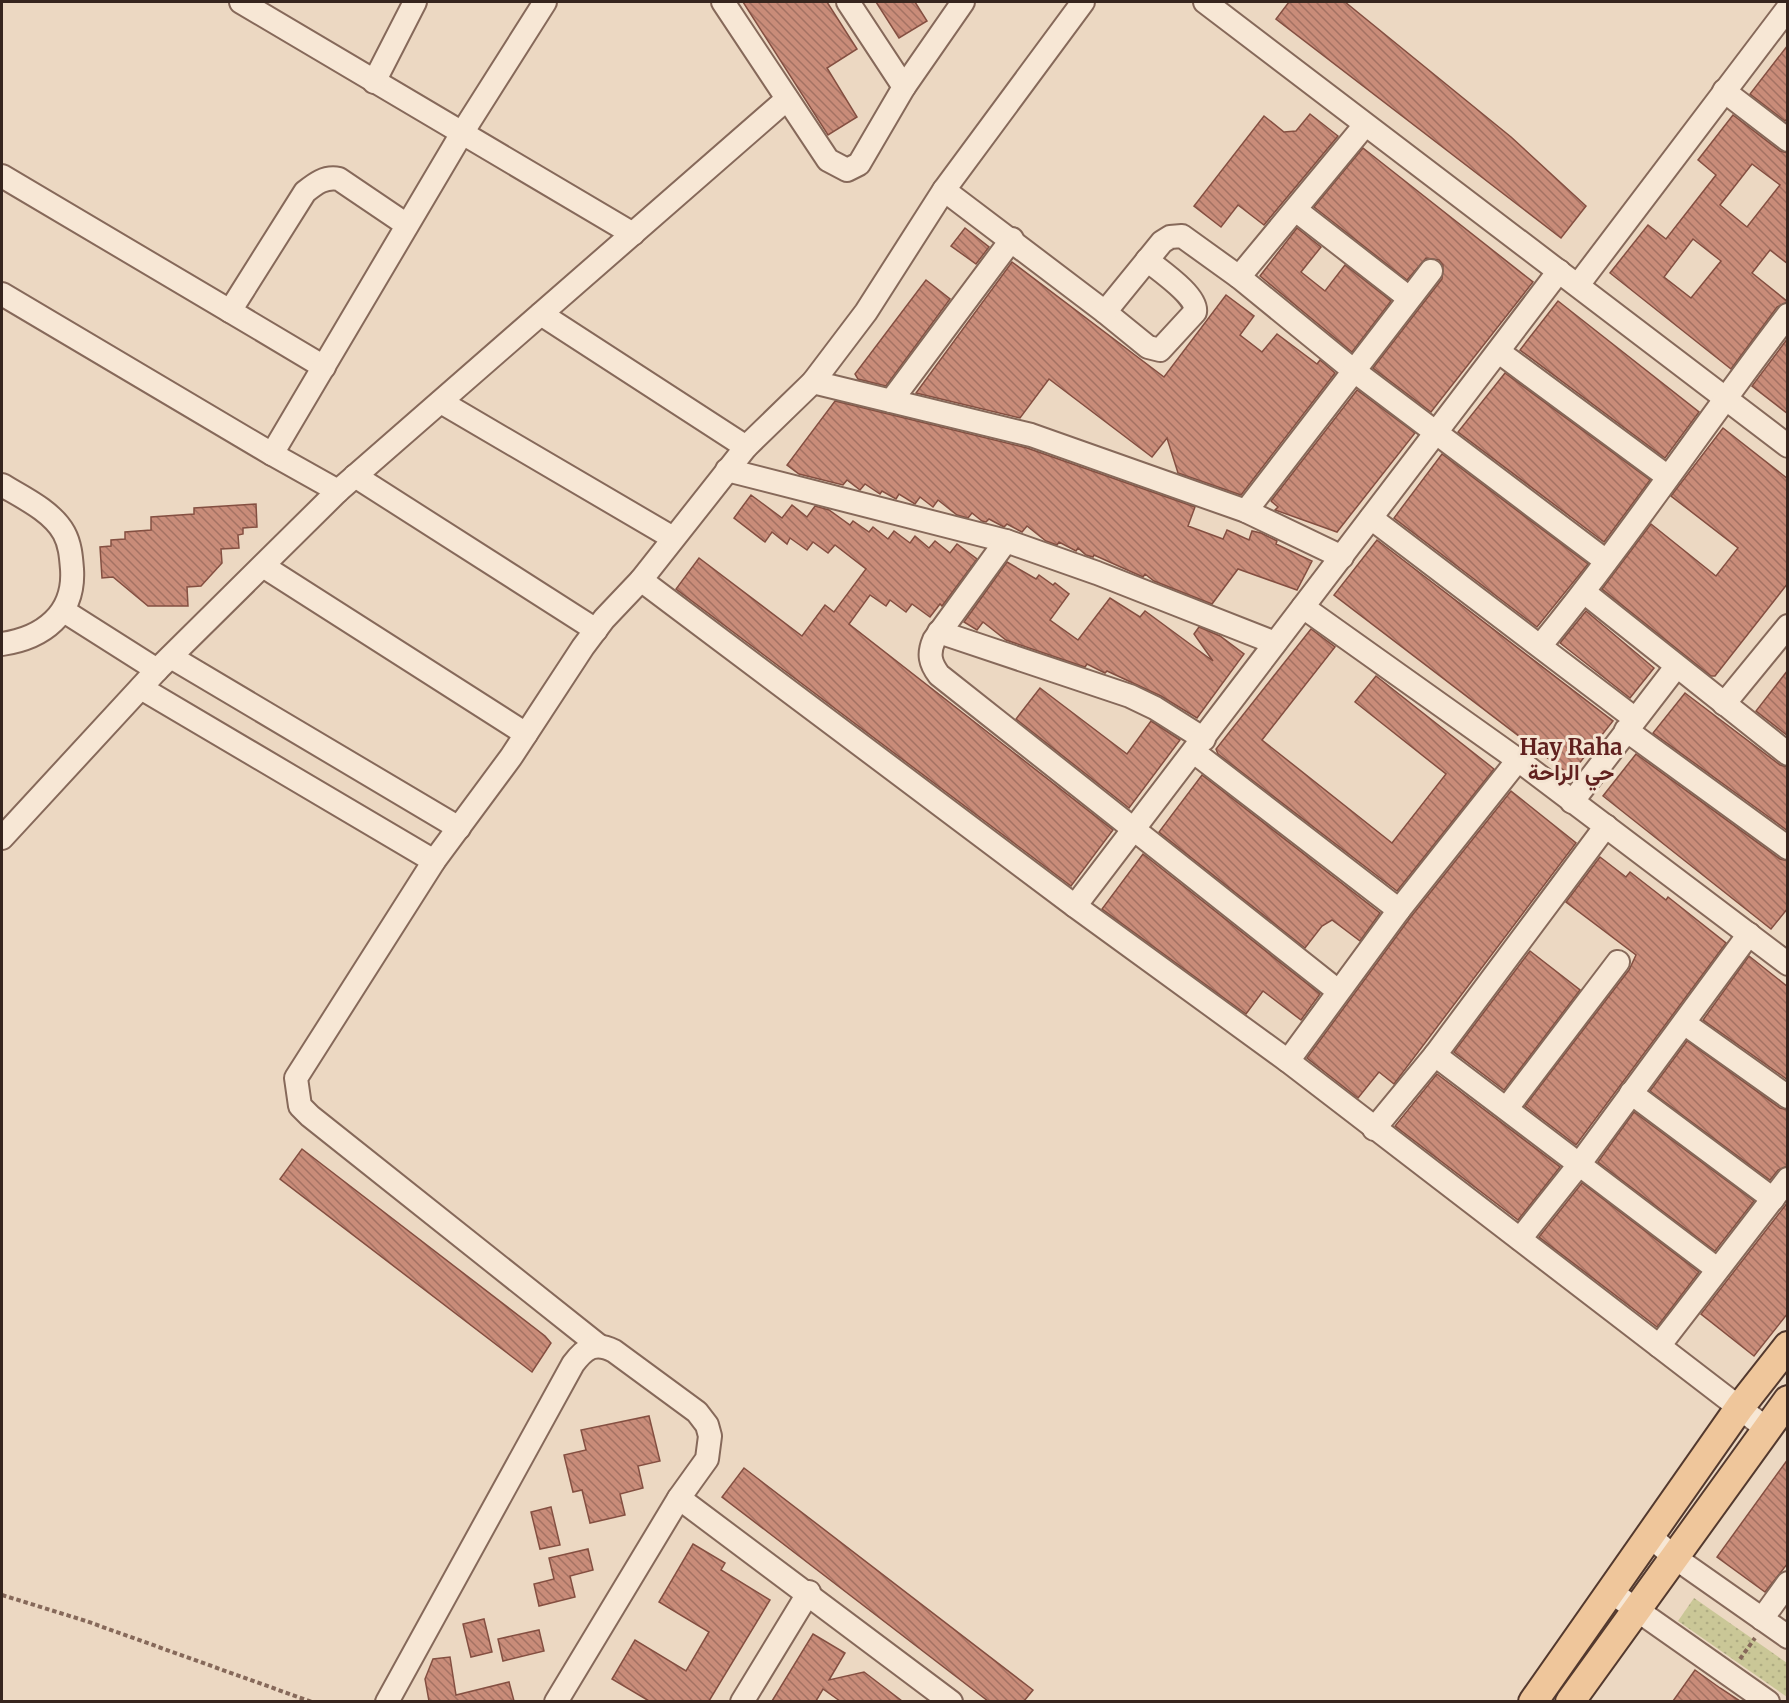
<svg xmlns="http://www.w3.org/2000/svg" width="1789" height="1703" viewBox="0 0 1789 1703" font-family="Merriweather,Vazirmatn,serif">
<defs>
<pattern id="grass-dots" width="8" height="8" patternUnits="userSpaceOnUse" patternTransform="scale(1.5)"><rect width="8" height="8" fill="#cac797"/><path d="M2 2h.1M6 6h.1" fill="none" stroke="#aeab82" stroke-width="1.8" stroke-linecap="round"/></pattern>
<pattern id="building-back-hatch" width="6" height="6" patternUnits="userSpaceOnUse" patternTransform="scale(1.5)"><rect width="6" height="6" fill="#c98c79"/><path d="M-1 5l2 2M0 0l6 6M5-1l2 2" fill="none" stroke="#a47263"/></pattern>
</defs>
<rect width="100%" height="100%" fill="#ecd8c2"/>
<polygon fill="url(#grass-dots)" points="1694,1598 1787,1663 1787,1697 1678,1621"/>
<g fill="url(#building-back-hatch)" stroke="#844f41" stroke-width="1.5" fill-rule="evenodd">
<polygon points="743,2 827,2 857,49 827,68 857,117 828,135"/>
<polygon points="876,2 915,2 927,21 899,38"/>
<polygon points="1289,2 1345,2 1511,137 1586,206 1561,238 1276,19"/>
<polygon points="1788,45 1788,118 1785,121 1750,94"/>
<polygon points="1310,114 1338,136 1264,225 1238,205 1221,227 1194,206 1264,116 1284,132 1296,131"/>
<path d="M1733,115L1780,151L1788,153V264L1770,250L1752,273L1788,302L1777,307L1731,369L1610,273L1648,225L1666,239L1716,175L1698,160ZM1752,164L1780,185L1747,227L1720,205ZM1693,239L1721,261L1691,298L1664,277Z"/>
<polygon points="1363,148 1533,282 1431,412 1373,368 1442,279 1443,265 1439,260 1426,258 1407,280 1314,207"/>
<polygon points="965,228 989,247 976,264 951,246"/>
<polygon points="1297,228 1321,247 1301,272 1325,291 1345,265 1391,301 1352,352 1260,276"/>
<polygon points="1012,262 1164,377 1226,295 1254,316 1240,335 1262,352 1277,334 1317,364 1320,360 1335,373 1241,495 1178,473 1167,438 1152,457 1049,379 1020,418 916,393"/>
<polygon points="926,280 950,299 886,386 858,379 855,374"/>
<polygon points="1558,301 1699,412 1665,458 1520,350"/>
<polygon points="1788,338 1788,414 1752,386"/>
<polygon points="1505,373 1650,480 1604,542 1458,432"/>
<polygon points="1357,390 1415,433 1337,532 1275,510 1278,507 1271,501"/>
<polygon points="835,401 1027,448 1195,507 1188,526 1223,539 1227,530 1249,540 1252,531 1261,533 1277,541 1276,544 1312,561 1297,590 1238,569 1212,604 1154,581 1145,574 1143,577 1094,555 1093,557 1086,555 1078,548 1076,551 1059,542 1057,545 1046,541 1027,526 1022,532 1007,524 1004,527 989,519 986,522 982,521 972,513 968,518 957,515 938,500 933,507 920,497 915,504 899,494 896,499 882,491 880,494 865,484 860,490 847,480 843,485 799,474 787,465"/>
<polygon points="1723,428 1788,479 1788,583 1715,676 1711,676 1602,589 1651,524 1716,576 1738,548 1671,496"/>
<polygon points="1442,454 1588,564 1537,627 1394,518"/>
<polygon points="751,495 782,518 792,505 807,517 815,506 829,510 850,525 853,521 869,532 873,527 888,539 894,531 910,543 915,536 929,548 935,541 950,553 957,544 977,559 942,606 940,604 930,617 912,604 906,612 890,600 886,606 870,595 849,624 1113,830 1071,886 676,589 699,558 802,636 825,605 834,612 866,569 835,545 828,553 813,542 807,550 790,538 787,544 772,532 765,542 734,518"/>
<polygon points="256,504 257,527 243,528 243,534 238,535 239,548 221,549 222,563 201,586 187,587 188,606 148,606 113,577 102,578 100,547 111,546 111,540 125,539 125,532 151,530 151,517 194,514 194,508"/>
<polygon points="1377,540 1613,721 1570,775 1334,595"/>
<polygon points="1007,562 1036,579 1039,575 1053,585 1055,583 1069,594 1050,620 1078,640 1110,598 1140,617 1145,611 1213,661 1194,634 1199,627 1220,636 1244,654 1197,718 1161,696 1107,671 1105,673 1087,664 1085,667 1006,640 983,622 977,630 964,622"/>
<polygon points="1586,611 1654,668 1630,698 1560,643"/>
<polygon points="1311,629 1335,647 1262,740 1392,843 1446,774 1355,702 1376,676 1494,769 1397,891 1218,754 1216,749"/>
<polygon points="1788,670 1788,736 1756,711"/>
<polygon points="1040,688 1127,754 1151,721 1180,740 1129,808 1016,719"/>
<polygon points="1685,693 1780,765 1788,767 1788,831 1653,733"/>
<polygon points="1636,754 1780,859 1788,861 1788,908 1771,929 1603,796"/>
<polygon points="1202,775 1380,913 1360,941 1332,920 1322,926 1305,948 1159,832"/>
<polygon points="1511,791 1576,843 1394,1084 1379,1072 1358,1098 1307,1058 1410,918"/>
<polygon points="1143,854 1320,994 1301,1020 1263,991 1246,1014 1102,909"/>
<polygon points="1600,857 1626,877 1630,872 1666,900 1668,897 1726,943 1576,1145 1525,1106 1629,970 1636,955 1566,902"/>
<polygon points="1530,951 1580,990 1504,1090 1454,1052"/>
<polygon points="1749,956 1788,987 1788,1080 1703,1020"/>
<polygon points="1687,1041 1780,1108 1788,1110 1788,1166 1778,1170 1770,1180 1650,1091"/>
<polygon points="1437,1074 1560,1167 1518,1220 1395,1126"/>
<polygon points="1634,1112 1754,1201 1715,1251 1598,1162"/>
<polygon points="302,1149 545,1336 551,1343 532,1372 280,1179"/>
<polygon points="1582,1183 1699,1272 1657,1327 1539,1237"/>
<polygon points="1788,1202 1788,1313 1754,1356 1701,1314"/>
<polygon points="649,1416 660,1461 638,1466 643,1488 620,1494 625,1515 590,1523 582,1490 573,1492 564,1455 586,1450 581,1430"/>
<polygon points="1788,1459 1788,1563 1765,1592 1717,1557"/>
<polygon points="744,1468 1033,1690 1024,1701 988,1701 722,1497"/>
<polygon points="551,1507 560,1545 540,1549 531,1512"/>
<polygon points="693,1544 725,1563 721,1570 770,1600 709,1701 649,1701 612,1679 635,1640 686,1671 709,1632 659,1602"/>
<polygon points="588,1549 593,1570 570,1576 575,1597 539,1606 534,1584 554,1579 549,1558"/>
<polygon points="484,1619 492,1652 471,1657 463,1624"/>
<polygon points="539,1630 544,1651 503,1661 498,1639"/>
<polygon points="813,1634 845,1653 829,1680 864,1672 902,1701 840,1701 823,1689 816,1701 772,1701"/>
<polygon points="450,1657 456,1695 509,1682 514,1701 429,1701 425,1679 433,1659"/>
<polygon points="1695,1670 1720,1688 1740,1701 1673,1701"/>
</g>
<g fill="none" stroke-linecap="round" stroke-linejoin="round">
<g stroke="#86695a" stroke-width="26">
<g id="minor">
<polyline points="241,2 633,234"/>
<polyline points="723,2 828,160 847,170 859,164 904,87 963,2"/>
<polyline points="848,2 904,87"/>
<path d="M1083,2L944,190L1105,312L1148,347L1160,350L1195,312C1198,296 1159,270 1147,260"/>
<polyline points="1205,2 1788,446"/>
<polyline points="374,82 415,2"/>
<polyline points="1724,91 1788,140"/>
<polyline points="2,176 230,311"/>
<polyline points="944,190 866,312 813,382 746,447 641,580 1075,906 1288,1061 1767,1429"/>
<polyline points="1297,211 1409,298"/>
<polyline points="1239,277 1365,125"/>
<polyline points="1578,285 1788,8"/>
<polyline points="2,294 272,454"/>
<polyline points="1105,312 1162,242 1170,237 1182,236 1239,277 1353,370 1606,561"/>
<polyline points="541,314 746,447"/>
<polyline points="1499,352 1668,477"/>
<path d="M324,367L230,311L305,192C315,184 325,176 339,179L407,225"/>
<polyline points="813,382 1031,435 1246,511 1342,557"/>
<polyline points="891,401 1012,239"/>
<polyline points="441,402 673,538"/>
<polyline points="727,470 1006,541 1097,573 1275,643"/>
<polyline points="355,476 596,630"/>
<path d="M2,485C22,497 52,511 64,533C70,544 71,556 72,569C75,614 43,638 2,644"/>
<polyline points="338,491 272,454 462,133 545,2"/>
<polyline points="1246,511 1431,271"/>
<polyline points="1371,518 1634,718"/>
<path d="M1006,541L934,640C928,654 930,663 939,675L1338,991"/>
<polyline points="263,566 526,734"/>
<polyline points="1584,592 1788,754"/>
<polyline points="1303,607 1518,760 1788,964"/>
<polyline points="64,611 157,670"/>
<polyline points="939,632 1130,696 1155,708 1204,739"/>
<path d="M1541,645C1628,539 1704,424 1788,315"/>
<polyline points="171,657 459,828"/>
<polyline points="141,688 434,861"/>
<polyline points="1724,704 1788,626"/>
<polyline points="1626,730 1788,848"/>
<polyline points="1194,752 1399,910"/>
<polyline points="1572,802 1676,667"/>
<polyline points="2,838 157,670 338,491 787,99"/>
<polyline points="1075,906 1559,271"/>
<polyline points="1684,1023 1788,1097"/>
<polyline points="1435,1055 1717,1269"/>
<polyline points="1288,1061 1399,910 1518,760"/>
<polyline points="1631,1093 1773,1199"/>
<polyline points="1507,1108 1618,962"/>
<polyline points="1374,1129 1435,1055 1606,826"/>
<polyline points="1520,1239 1578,1166 1749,934"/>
<polyline points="598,1345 310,1116 300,1106 296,1078 434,861 511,757 583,647 604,619 641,580"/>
<polyline points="1659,1346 1788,1179"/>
<polyline points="679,1498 951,1702"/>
<polyline points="1650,1536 1674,1557 1788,1637"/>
<polyline points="1610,1591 1768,1702"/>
<polyline points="1762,1619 1788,1583"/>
<path d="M387,1702L573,1364C585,1348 595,1341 614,1351L697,1412L707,1425L710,1436L707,1459L679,1498L556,1702"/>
<polyline points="742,1702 809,1592"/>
</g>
</g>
<g stroke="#53392e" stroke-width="32">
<g id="major">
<polyline points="1533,1702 1740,1407 1788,1346"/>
<polyline points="1570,1702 1788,1400"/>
</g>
</g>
<g stroke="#86695a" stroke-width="4" stroke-dasharray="4.5 3" stroke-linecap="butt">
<polyline points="2,1595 86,1621 312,1702"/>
<polyline points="1740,1659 1755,1638"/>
</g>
<use href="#minor" stroke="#f7e7d5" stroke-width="22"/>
<use href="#major" stroke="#efc69b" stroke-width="28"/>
</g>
<g text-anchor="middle" stroke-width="6" stroke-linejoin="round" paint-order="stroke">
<g font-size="22" font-weight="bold" fill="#61211f" stroke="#f4e4d2">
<text x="1571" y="755">Hay Raha<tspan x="1571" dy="25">حي الراحة</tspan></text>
</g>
</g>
<rect width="1789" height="1703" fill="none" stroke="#36251e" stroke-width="6"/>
</svg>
